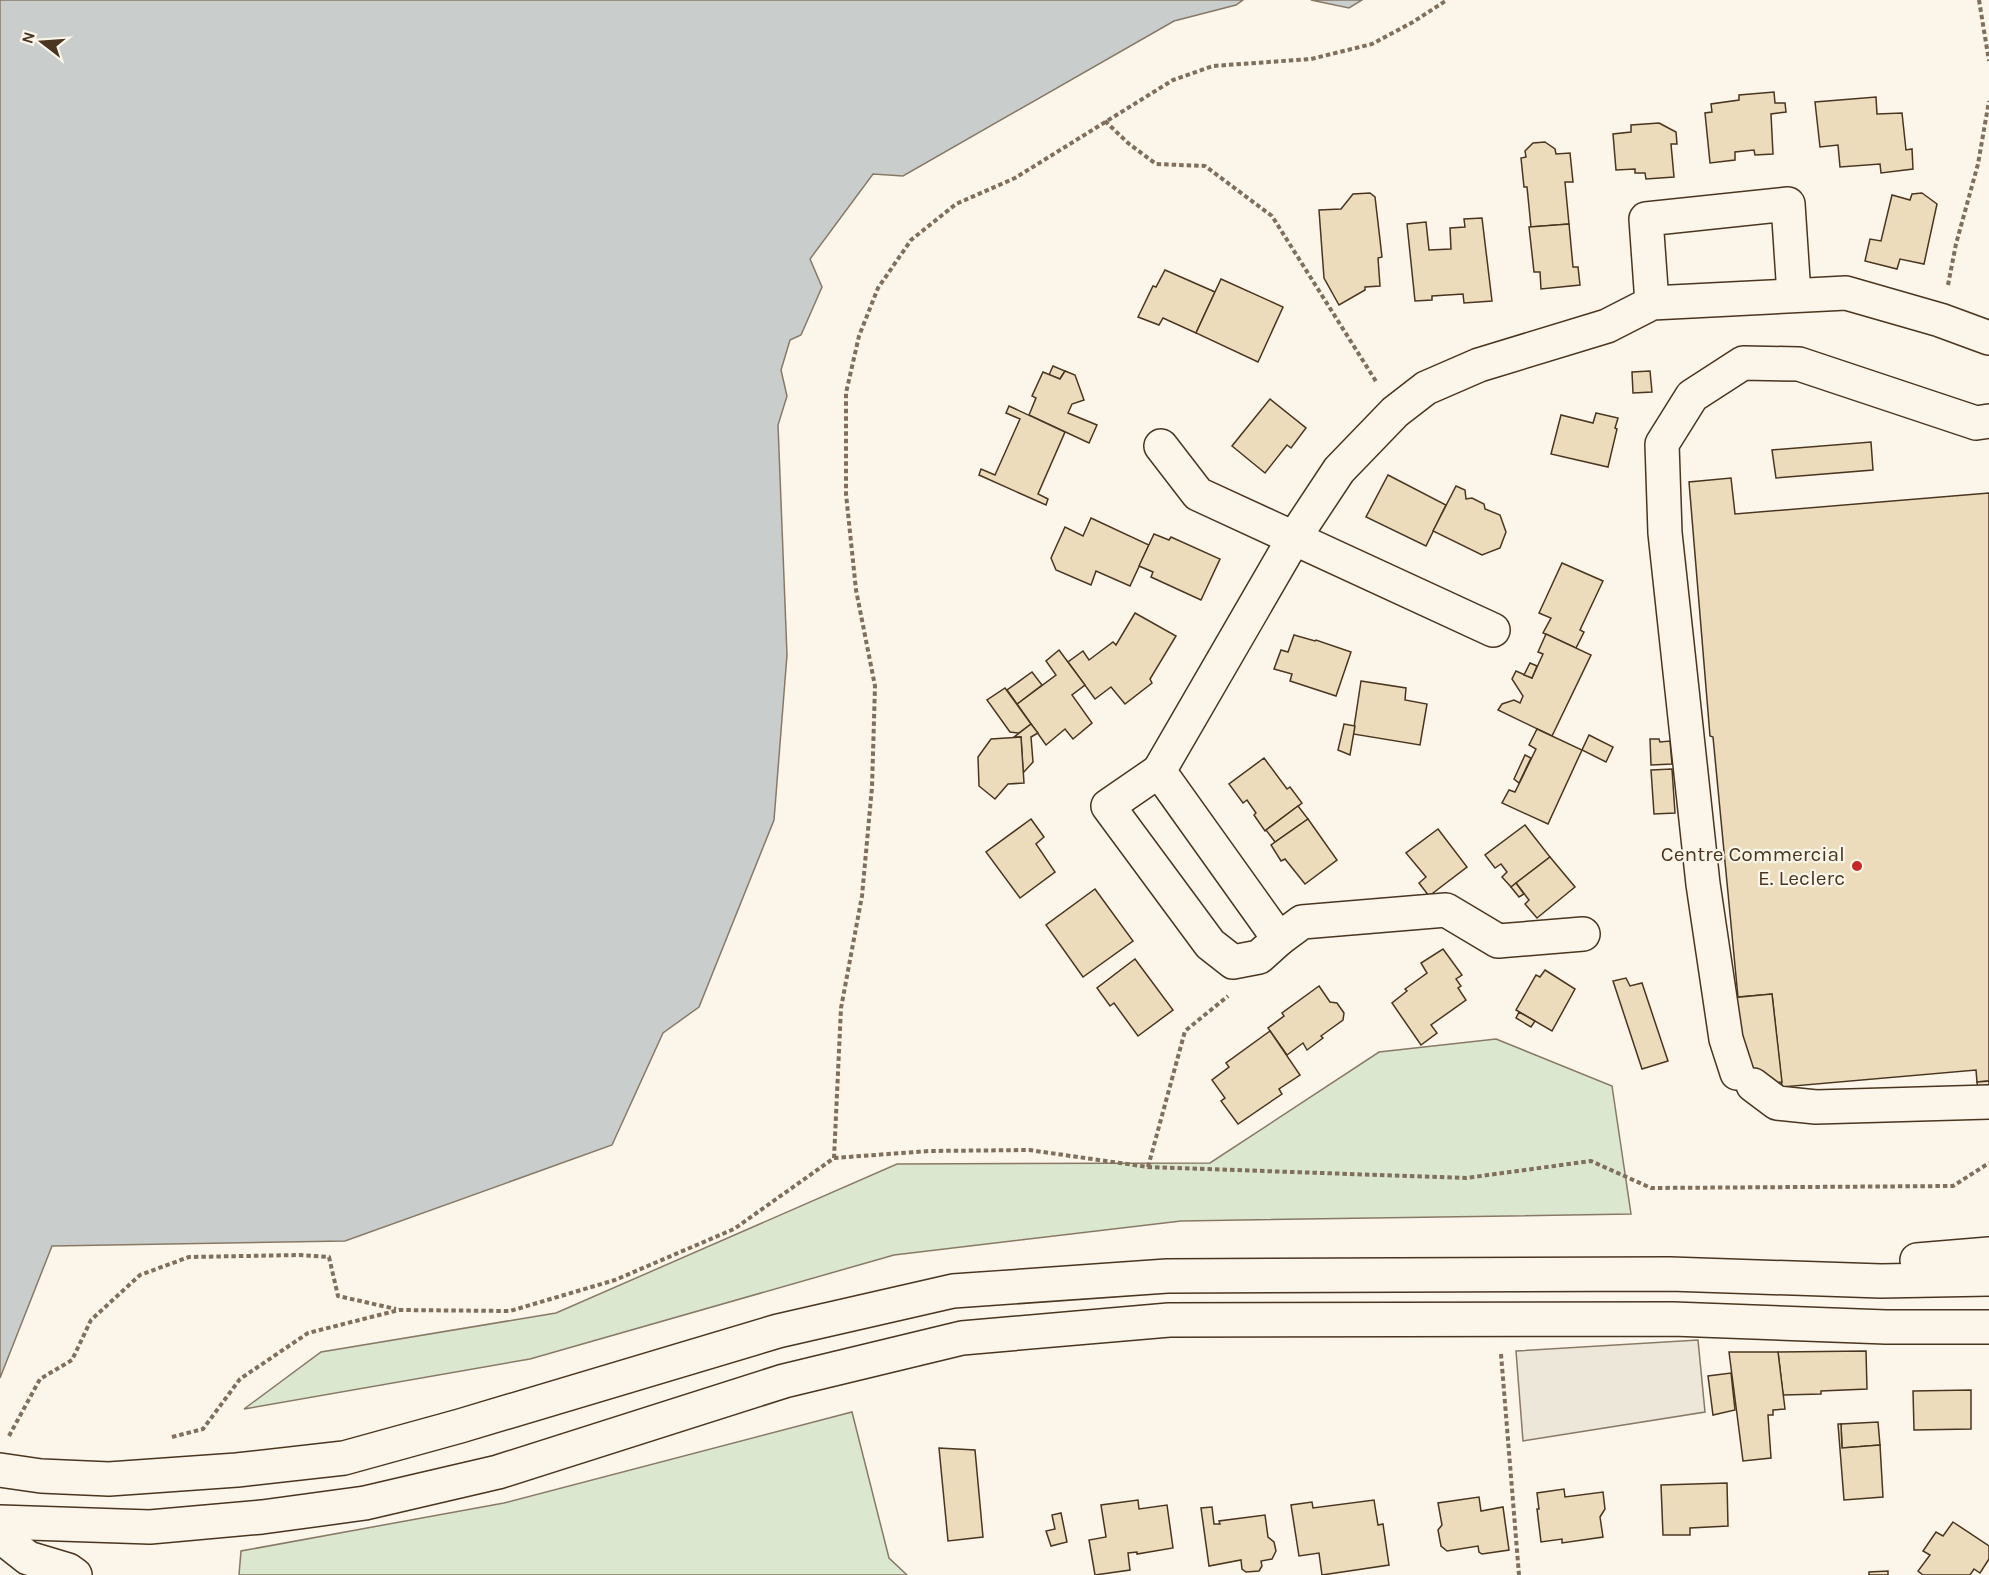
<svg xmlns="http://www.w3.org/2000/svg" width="1989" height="1575" viewBox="0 0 1989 1575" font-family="Karla,sans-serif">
<rect width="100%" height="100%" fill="#fbf6e9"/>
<g fill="#dce7d0" stroke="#887966" stroke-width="1.5">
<polygon points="1496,1039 1612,1086 1631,1214 1181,1221 894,1255 530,1359 244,1409 321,1352 556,1313 897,1164 1210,1163 1379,1052"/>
<polygon points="852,1412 889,1558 907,1575 239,1575 241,1551 504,1503"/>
</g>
<polygon fill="#ede7d9" stroke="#887966" stroke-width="1.5" points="1698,1340 1705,1412 1523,1441 1516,1351"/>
<g fill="#c9cecd" stroke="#887966" stroke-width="1.5">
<polygon points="0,0 1243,0 1236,5 1174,21 903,176 873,174 810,259 822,287 801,335 790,340 781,370 787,396 778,425 787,655 774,820 699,1007 663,1033 612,1145 345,1241 52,1246 0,1378"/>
<polygon points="1311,0 1362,0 1349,8"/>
</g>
<g fill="#ecdcbc" stroke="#4a3520" stroke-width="1.5">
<polygon points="1774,92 1775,103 1785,103 1786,112 1771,114 1773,154 1755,155 1754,150 1735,152 1735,160 1710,163 1705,113 1712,112 1711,104 1739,100 1739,95"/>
<polygon points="1876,97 1877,114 1902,113 1906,150 1912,149 1913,169 1881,173 1880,164 1840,167 1838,145 1820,147 1815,102"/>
<polygon points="1659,123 1676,132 1677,144 1671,144 1674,177 1646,179 1645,173 1635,173 1635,169 1616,170 1613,134 1631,132 1631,125"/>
<polygon points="1545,142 1555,149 1556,154 1570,153 1573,182 1565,182 1569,224 1531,227 1527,187 1524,187 1521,158 1526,157 1525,151 1533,143"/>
<polygon points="1370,193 1375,197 1382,257 1378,258 1380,286 1365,287 1365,290 1339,305 1324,278 1319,210 1341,209 1353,194"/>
<polygon points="1922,193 1937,204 1924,264 1900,259 1897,269 1865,261 1870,239 1881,241 1892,195 1910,200 1912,194"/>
<polygon points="1482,218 1492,301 1464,303 1463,294 1432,296 1432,300 1415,301 1407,224 1426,222 1429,250 1451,249 1450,228 1465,227 1464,219"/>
<polygon points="1569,224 1573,267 1578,267 1580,285 1541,289 1540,272 1534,272 1529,227"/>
<polygon points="1165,270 1215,292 1196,333 1163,318 1159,325 1138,317 1153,286 1156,287"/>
<polygon points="1221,279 1283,307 1258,362 1196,333"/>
<polygon points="1053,366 1065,371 1060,379 1049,375"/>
<polygon points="1065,371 1075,375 1084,400 1072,404 1068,413 1097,425 1089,443 1029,415 1036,398 1032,396 1043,372 1060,379"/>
<polygon points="1650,371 1652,392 1633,393 1632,372"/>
<polygon points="1270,399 1306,428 1291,448 1287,445 1265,473 1232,446"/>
<polygon points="1009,406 1065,432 1038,494 1048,499 1046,505 979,475 981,469 995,475 1020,419 1006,413"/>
<polygon points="1596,413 1618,418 1615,428 1617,429 1608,467 1551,454 1561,415 1593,423"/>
<polygon points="1871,442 1873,470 1776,478 1772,450"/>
<polygon points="1388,475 1446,505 1426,546 1366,517"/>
<polygon points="1731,478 1735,514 1989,493 1989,1081 1977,1082 1976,1070 1782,1087 1772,994 1738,997 1713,737 1710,736 1689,482"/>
<polygon points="1456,486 1465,490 1466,499 1472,498 1484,504 1485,509 1500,515 1506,532 1500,548 1482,555 1433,531"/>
<polygon points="1091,518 1149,545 1130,586 1096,571 1091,585 1056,570 1051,558 1065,527 1083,536"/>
<polygon points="1154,534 1169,540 1171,537 1220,559 1201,600 1151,577 1153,572 1139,566"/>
<polygon points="1562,563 1603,581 1580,630 1584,632 1576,648 1543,633 1551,618 1539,613"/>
<polygon points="1135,613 1176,636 1150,679 1152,683 1125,704 1111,687 1095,699 1068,662 1083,651 1089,660 1113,642 1116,645"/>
<polygon points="1546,634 1591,655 1552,736 1498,710 1502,704 1514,700 1520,703 1523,696 1512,679 1516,671 1532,678 1543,654 1538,652"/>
<polygon points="1294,635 1315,641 1316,640 1351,652 1336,696 1290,681 1292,674 1274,669 1281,650 1288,652"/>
<polygon points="1059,650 1085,685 1072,695 1092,723 1073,739 1065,729 1046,745 1017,704 1056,675 1046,661"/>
<polygon points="1530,663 1537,666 1532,678 1524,675"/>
<polygon points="1032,672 1042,685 1017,704 1007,690"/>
<polygon points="1361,681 1406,688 1405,700 1427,704 1420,745 1353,734"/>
<polygon points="1005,688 1031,724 1019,733 1010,732 987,700"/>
<polygon points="1031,724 1038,733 1031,737 1033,762 1023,773 1021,737 1014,737"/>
<polygon points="1344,724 1355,726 1350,755 1338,750"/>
<polygon points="1537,729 1582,750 1548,824 1502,803 1509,790 1515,792 1536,749 1529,745"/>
<polygon points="1589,735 1613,747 1606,762 1582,750"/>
<polygon points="1021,737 1024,783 1008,784 995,799 979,786 978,757 991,739"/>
<polygon points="1650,739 1659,739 1660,742 1670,741 1672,764 1651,765"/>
<polygon points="1525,755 1531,758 1519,783 1514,779"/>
<polygon points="1264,758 1287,789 1290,787 1302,803 1265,831 1254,815 1256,813 1247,800 1243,803 1229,784"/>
<polygon points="1672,769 1675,813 1654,814 1651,770"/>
<polygon points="1298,806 1308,819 1275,842 1266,830"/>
<polygon points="1031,819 1044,837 1036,844 1055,872 1020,898 986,852"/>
<polygon points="1308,819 1337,860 1305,884 1285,859 1281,861 1271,845"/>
<polygon points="1525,825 1550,857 1511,887 1502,877 1507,872 1501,864 1495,868 1485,855"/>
<polygon points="1438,829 1467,867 1429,896 1419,883 1426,877 1406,853"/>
<polygon points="1550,857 1575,887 1537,918 1525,904 1529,900 1516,883"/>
<polygon points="1516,883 1524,894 1519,897 1511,887"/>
<polygon points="1095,889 1133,941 1083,977 1046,925"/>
<polygon points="1443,949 1462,975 1456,979 1461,986 1458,988 1466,1000 1431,1025 1437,1033 1421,1045 1392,1003 1407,991 1405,989 1427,973 1421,963"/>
<polygon points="1135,959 1173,1010 1138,1036 1114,1003 1110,1006 1097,988"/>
<polygon points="1545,970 1575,989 1552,1031 1516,1010 1536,975 1540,977"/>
<polygon points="1626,978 1630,986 1642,983 1668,1061 1642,1069 1613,981"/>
<polygon points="1319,986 1330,1002 1337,1003 1344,1013 1343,1020 1321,1036 1323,1038 1307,1050 1303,1043 1287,1055 1268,1028 1284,1016 1282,1013"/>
<polygon points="1772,994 1782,1082 1738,1086 1730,998"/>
<polygon points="1519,1012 1535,1021 1531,1027 1516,1018"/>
<polygon points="1270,1031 1300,1075 1279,1089 1282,1094 1238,1124 1221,1101 1225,1098 1212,1080 1229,1067 1226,1063"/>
<polygon points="1989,1081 1989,1089 1978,1090 1977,1082"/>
<polygon points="1866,1351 1867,1389 1821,1391 1821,1394 1783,1395 1778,1352"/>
<polygon points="1729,1352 1778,1352 1785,1409 1773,1410 1773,1415 1768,1415 1771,1458 1743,1461"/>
<polygon points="1731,1373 1735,1410 1713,1415 1708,1376"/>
<polygon points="1971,1390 1971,1429 1914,1430 1913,1391"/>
<polygon points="1878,1422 1880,1445 1842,1448 1841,1424"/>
<polygon points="1838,1424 1841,1424 1842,1448 1880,1445 1883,1497 1844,1500"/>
<polygon points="939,1448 975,1450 983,1537 948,1541"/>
<polygon points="1727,1483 1728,1526 1690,1528 1690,1535 1663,1535 1661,1485"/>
<polygon points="1564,1489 1565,1497 1603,1492 1605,1509 1600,1517 1603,1537 1562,1543 1562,1539 1541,1542 1537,1509 1539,1509 1537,1493"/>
<polygon points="1479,1497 1481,1511 1503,1507 1509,1550 1482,1554 1479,1552 1478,1546 1447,1551 1441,1546 1438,1530 1442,1525 1438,1503"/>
<polygon points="1138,1500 1139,1509 1167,1505 1173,1548 1137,1554 1137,1552 1128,1553 1130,1570 1095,1575 1089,1540 1106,1537 1101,1505"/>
<polygon points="1374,1500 1378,1525 1383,1524 1389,1565 1322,1575 1319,1553 1299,1556 1291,1505 1312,1502 1313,1508"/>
<polygon points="1212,1507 1214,1524 1220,1524 1219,1521 1265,1515 1268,1537 1274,1542 1276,1551 1272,1559 1261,1561 1262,1566 1259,1571 1246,1572 1242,1569 1241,1560 1209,1566 1201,1508"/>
<polygon points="1061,1513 1067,1542 1051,1546 1046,1531 1055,1529 1052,1515"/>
<polygon points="1953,1522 1989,1546 1989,1559 1980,1573 1974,1569 1970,1575 1923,1575 1918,1571 1930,1555 1923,1551 1936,1532 1943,1536"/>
<polygon points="1888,1571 1888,1575 1869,1575 1869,1572"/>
</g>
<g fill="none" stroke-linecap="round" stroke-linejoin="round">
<g stroke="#4a3520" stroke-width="36">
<g id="minor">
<polyline points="1652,303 1646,219 1788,204 1794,295"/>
<polyline points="1161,446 1198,494 1493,630"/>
<polyline points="1159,771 1108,806 1210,944 1233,962 1259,957 1279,939"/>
<polyline points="1583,934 1498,941 1446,910 1302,922 1279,939 1159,771 1294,538 1339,470 1395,412 1426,388 1479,365 1607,326 1652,303 1846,293 1940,320 1989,338"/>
<polyline points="1737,1073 1726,1039 1703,884 1665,533 1662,444 1692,396 1743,363 1799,364 1976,423 1989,421"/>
<polyline points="1753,1085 1777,1103 1816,1107 1989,1102"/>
<polyline points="0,1536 28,1558 68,1570 75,1575"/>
</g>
</g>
<g stroke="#4a3520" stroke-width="36">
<g id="major">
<polyline points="1917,1260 1989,1254"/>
<polyline points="0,1470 41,1476 109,1479 237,1470 344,1458 460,1426 778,1331 953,1291 1167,1276 1670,1274 1881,1281 1989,1279"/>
<polyline points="0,1522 150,1527 262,1517 365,1503 498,1472 784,1381 962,1338 1169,1320 1673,1319 1886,1327 1989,1327"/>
</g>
</g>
<g stroke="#7f6f5c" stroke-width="4" stroke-dasharray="4.5 3" stroke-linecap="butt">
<polyline points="1979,0 1989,61"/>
<polyline points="1105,121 1128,143 1156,164 1205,166 1272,216 1377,383"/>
<polyline points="1948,285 1956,244 1978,164 1989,101"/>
<polyline points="834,1158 929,1151 1029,1150 1148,1167 1466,1178 1591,1161 1651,1188 1953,1186 1989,1163"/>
<polyline points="1148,1167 1185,1031 1228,996"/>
<polyline points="1501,1354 1519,1575"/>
<polyline points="9,1436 40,1379 72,1360 91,1320 140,1275 189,1257 300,1255 329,1257 338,1296 396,1309"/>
<polyline points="172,1437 203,1429 240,1379 308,1333 399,1310 510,1311 615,1280 734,1229 834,1158 841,1008 862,896 872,787 875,686 856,590 846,494 846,393 859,336 878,288 911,240 956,204 1015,178 1173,80 1213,66 1311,59 1372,44 1413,22 1447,0"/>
</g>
<use href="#minor" stroke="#fbf6e9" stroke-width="33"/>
<use href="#major" stroke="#fbf6e9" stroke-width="33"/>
</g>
<circle fill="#c62828" stroke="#fbf6e9" stroke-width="2" cx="1857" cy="866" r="6"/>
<g text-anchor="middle" stroke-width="4.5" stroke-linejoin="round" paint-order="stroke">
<g font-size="21" fill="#4a3520" stroke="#fbf6e9" text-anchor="end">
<text x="1845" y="861">Centre Commercial<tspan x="1845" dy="24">E. Leclerc</tspan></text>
</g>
</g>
<g transform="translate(42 42) rotate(287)" stroke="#fbf6e9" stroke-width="4.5" paint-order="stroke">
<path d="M0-4.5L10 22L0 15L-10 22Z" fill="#4a3520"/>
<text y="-9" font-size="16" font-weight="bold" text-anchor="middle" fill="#4a3520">N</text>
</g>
</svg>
